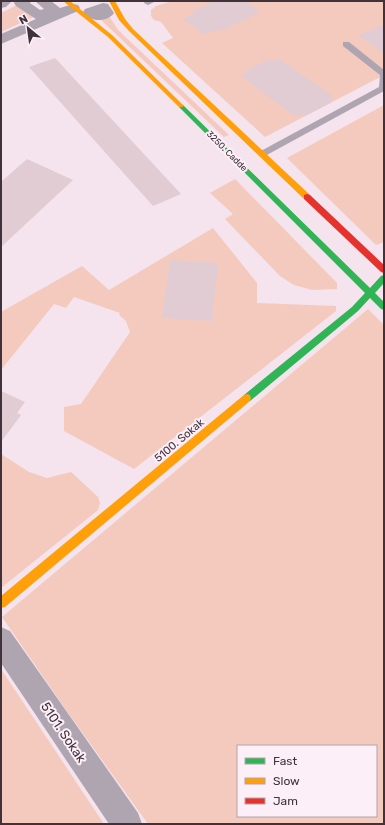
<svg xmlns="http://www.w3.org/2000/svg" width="385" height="825" viewBox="0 0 385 825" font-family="Rubik,sans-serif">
<rect width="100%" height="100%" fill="#f5e3ee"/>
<g fill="#f3cabd" fill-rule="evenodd">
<polygon points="173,1 384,1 384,75 265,137 162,43 173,38 161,22 154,20 151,16 151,10 156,6"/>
<polygon points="21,3 38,15 1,32 1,13"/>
<polygon points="107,13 118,30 229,135 224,137 97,16"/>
<polygon points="384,105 384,242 376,245 287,158"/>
<polygon points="235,179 337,283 337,289 312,290 294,285 280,276 225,219 233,214 210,193"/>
<polygon points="213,228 257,283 257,303 336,306 336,311 134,469 64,431 64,407 81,404 130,332 126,321 119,315 120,313 74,297 66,308 54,304 1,370 1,312 82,266 109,290"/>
<path d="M368,309L384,325V824H148L64,707L2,617ZM238,746H376V816H238Z"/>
<polygon points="1,454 29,472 47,478 71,472 98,497 100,503 98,510 1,588"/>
<polygon points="1,669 104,824 1,824"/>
</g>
<g fill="#e1ccd3">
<polygon points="215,1 246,1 260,11 252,15 253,16 221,31 219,29 204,34 183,20 189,17 187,16 195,13 192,11"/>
<polygon points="384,24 384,53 358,36"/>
<polygon points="55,58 181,194 153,206 29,67"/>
<polygon points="270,59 274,61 279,59 334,97 329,100 332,102 305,116 303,114 296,117 241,76 248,73 244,71"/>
<polygon points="27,159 73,180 1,247 1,182"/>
<polygon points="170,260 218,263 212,321 162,318"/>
<polygon points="1,391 25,402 17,413 21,415 1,442"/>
</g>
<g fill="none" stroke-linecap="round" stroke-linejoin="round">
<g fill="#aea5b0" fill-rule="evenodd">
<polygon points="145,1 156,1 148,5 144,3"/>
<polygon points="343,42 349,42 384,70 384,91 265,156 259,156 258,154 259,152 379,87 380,75 343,46"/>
</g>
<g fill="#aea5b0" fill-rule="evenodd">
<polygon points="1,1 12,1 6,7 1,8"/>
<polygon points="15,1 31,1 30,3 40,10 44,9 35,1 51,1 60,8 73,4 78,5 80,8 78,11 1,44 1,34 36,19 16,6 14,3"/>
<path d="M103,3L108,4L114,13C107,23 89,22 83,12L85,9Z"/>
<polygon points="1,627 10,631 138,813 142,824 109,824 1,663"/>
</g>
<polygon fill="#30b455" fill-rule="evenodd" points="181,104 183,105 370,288 381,276 384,275 384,283 375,293 384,302 384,310 381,309 370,298 358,311 250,401 244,401 243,398 244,395 352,307 365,293 179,107 179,105"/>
<g fill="#ff9f0a" fill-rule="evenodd">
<polygon points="63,1 70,1 112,35 183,105 183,107 179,107 108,37"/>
<polygon points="109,1 115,1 125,19 133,29 310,195 310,199 304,199 129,31 119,20"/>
<polygon points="247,394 250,395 251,398 250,401 5,607 1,608 1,596 244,395"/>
</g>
<polygon fill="#e5322d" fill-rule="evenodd" points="307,194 310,195 384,265 384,273 381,272 304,199 304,195"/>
</g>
<g text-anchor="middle" stroke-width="4" stroke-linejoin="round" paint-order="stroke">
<g font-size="9" fill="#3f323a" stroke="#fdeff7">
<text transform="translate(227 151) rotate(45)" y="3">3250. Cadde</text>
</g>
<g font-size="11" fill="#3f323a" stroke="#fdeff7">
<text transform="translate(179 440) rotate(-40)" y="4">5100. Sokak</text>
</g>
<g font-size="13" fill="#3f323a" stroke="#fdeff7">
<text transform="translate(64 732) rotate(56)" y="5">5101. Sokak</text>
</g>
</g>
<rect width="385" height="825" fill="none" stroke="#3f323a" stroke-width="4"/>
<rect x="237" y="745" width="140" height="72" fill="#fdeff7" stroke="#b1a3ab"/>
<rect x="245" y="758" width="20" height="6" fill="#30b455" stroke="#b1a3ab"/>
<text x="273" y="765" font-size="12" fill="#3f323a">Fast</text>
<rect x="245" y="778" width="20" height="6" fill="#ff9f0a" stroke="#b1a3ab"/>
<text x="273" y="785" font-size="12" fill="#3f323a">Slow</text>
<rect x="245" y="798" width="20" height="6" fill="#e5322d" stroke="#b1a3ab"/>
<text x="273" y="805" font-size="12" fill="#3f323a">Jam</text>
<g transform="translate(28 28) rotate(331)" stroke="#fdeff7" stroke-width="3" paint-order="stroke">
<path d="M0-3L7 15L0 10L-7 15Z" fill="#3f323a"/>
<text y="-6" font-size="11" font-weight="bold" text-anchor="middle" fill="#3f323a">N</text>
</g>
</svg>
